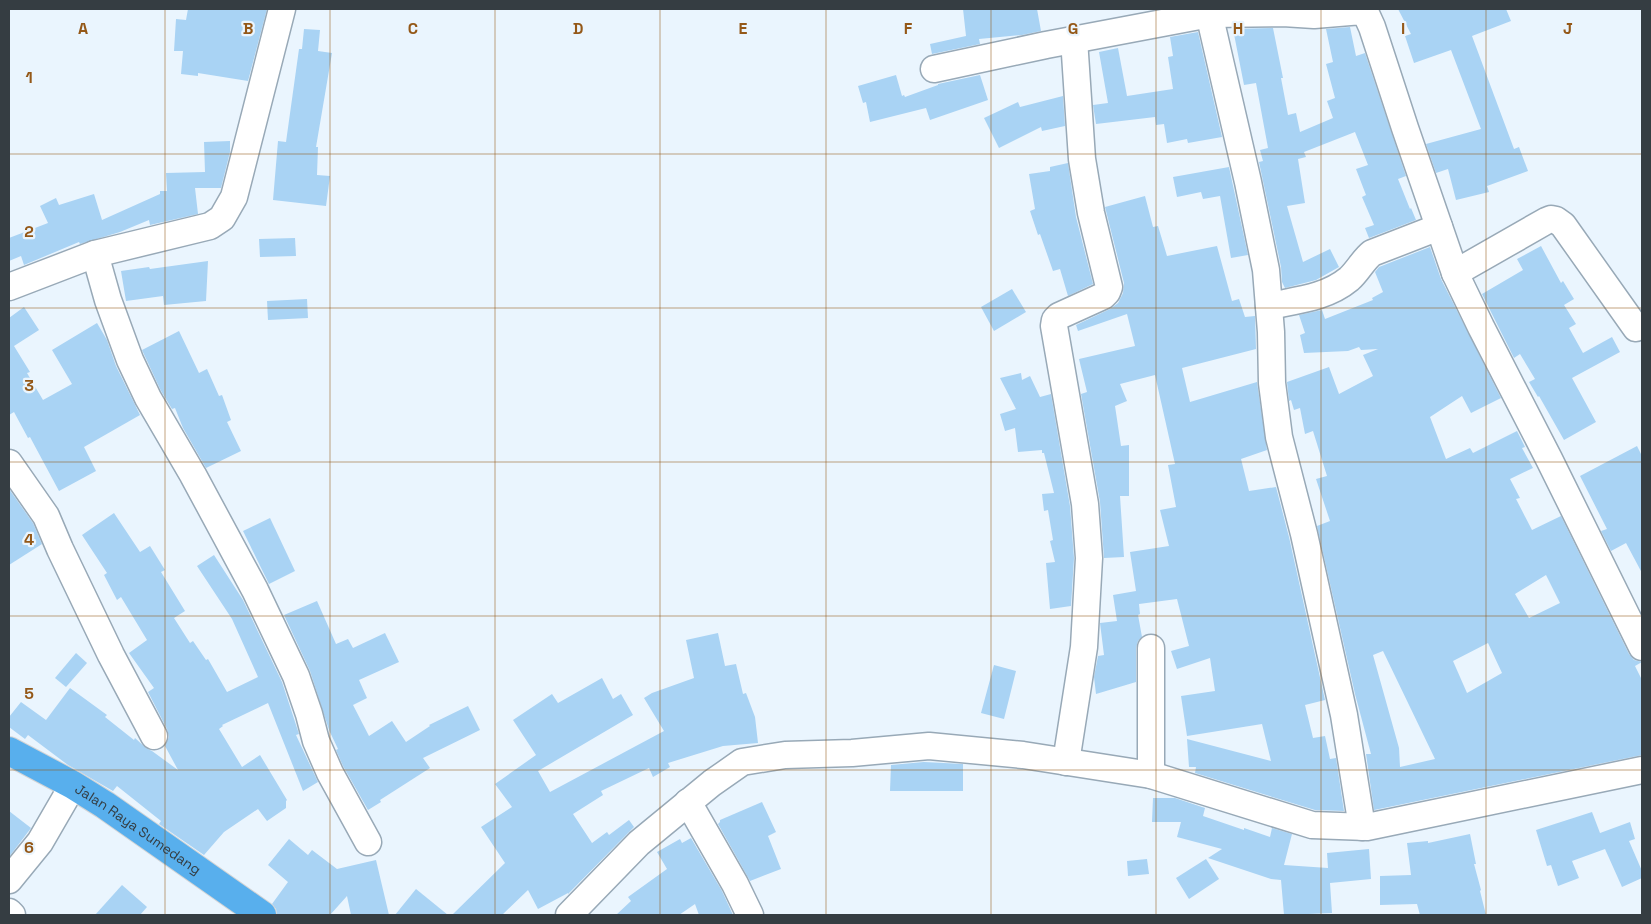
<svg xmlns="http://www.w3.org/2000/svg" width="1651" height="924" viewBox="0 0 1651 924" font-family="'Space Grotesk',sans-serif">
<rect width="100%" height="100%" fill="#eaf5fe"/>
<g fill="#a9d3f4" fill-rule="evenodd">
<polygon points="188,9 267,9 248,81 198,73 198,76 181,74 183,51 174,51 176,19 186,20"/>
<polygon points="963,9 1037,9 1041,31 1022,35 979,39 980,44 932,54 930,44 966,36"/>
<polygon points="1398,9 1506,9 1511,21 1472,36 1514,149 1519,147 1528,171 1487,186 1489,192 1456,200 1448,169 1436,173 1426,144 1481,129 1451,50 1414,63 1405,36 1411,34"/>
<polygon points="1350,27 1356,56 1365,53 1406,176 1398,179 1410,209 1411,208 1416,220 1369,238 1365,228 1374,225 1362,197 1366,195 1356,169 1368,165 1355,132 1304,152 1306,157 1298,159 1305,203 1287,206 1303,262 1330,249 1339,267 1316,280 1285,288 1282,282 1281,267 1259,162 1263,161 1260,150 1268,148 1256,83 1244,85 1233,29 1273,28 1283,78 1281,78 1288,115 1296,113 1300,132 1333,118 1327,101 1335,98 1326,64 1333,62 1326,29"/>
<polygon points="304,29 320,30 318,51 332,53 316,147 318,147 317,175 330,176 326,206 273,200 278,141 286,142 299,49 302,49"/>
<polygon points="1198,32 1222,137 1188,143 1187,139 1167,143 1164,124 1156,125 1155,117 1096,124 1093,105 1108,103 1099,52 1118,48 1127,96 1173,89 1168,57 1173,56 1170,37"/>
<polygon points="896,75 902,96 904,95 905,97 938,85 938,84 980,75 988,100 930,120 926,108 870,122 866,102 863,103 858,86"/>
<polygon points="1063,96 1065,126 1042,131 1041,127 999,148 984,118 1018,102 1020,107"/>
<polygon points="230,141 230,152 221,188 195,188 198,214 150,225 149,220 120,232 80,244 79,242 24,265 21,256 9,261 9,238 48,223 40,206 56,198 59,205 94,194 102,220 160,194 160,191 167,191 166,173 205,172 204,142"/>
<polygon points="1068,163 1076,217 1093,284 1068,296 1060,269 1053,271 1040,234 1038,235 1030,211 1035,209 1029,174 1050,171 1050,167"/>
<polygon points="1229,167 1248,255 1231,258 1220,196 1203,199 1201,192 1177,197 1173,177"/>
<polygon points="1145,196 1153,227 1158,226 1167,256 1217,246 1232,301 1239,299 1245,317 1255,316 1256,349 1182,368 1190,402 1257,382 1267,450 1241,459 1249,491 1276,487 1289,537 1325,700 1305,705 1313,738 1325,736 1330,759 1336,758 1344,811 1315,810 1195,773 1196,767 1189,767 1187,739 1271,761 1262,724 1187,736 1181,696 1215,691 1210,658 1177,669 1171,651 1189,646 1177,599 1139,604 1140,614 1138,615 1142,637 1138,641 1136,648 1136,682 1096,694 1094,677 1098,656 1104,655 1100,623 1117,621 1113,595 1136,591 1130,552 1169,546 1160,510 1176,507 1168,465 1175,464 1155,375 1120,384 1127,401 1115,406 1121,446 1129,445 1129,496 1120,496 1124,557 1104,558 1100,502 1081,394 1087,392 1079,359 1135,346 1127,314 1078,331 1076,325 1110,309 1118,303 1123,293 1124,283 1105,207"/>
<polygon points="295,238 296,256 260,257 259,239"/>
<polygon points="1541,246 1561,283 1563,281 1574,299 1564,305 1576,324 1569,328 1583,353 1612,337 1620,352 1572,378 1596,422 1564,440 1539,396 1538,397 1529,382 1535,379 1520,354 1514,358 1482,294 1523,270 1517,259"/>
<path d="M1430,247L1441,279L1501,398L1471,413L1462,396L1430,417L1446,459L1470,448L1473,453L1517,431L1525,447L1522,448L1533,468L1510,479L1520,498L1516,499L1532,530L1561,516L1629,654L1634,660L1642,662L1635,666L1642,680V755L1374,810L1366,754H1371L1355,694L1317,526L1330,521L1316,479L1327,476L1313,431L1305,434L1300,408L1294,410L1291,400L1289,401L1287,382L1329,367L1339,394L1373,376L1363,355L1378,349L1361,350L1359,347L1348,351L1304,353L1300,335L1305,333L1299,315L1322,310L1325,319L1373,300L1372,298L1383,292L1375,272L1379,267ZM1546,575L1560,603L1529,618L1515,594ZM1488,643L1502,673L1467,693L1453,661ZM1383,651L1435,759L1400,767L1399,748L1373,655Z"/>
<polygon points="208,261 206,301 164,305 163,296 126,301 121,271 149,267 150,269"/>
<polygon points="1012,289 1026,312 994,331 981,307"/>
<polygon points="307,299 308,318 268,320 267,301"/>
<polygon points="24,307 39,330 14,346 30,372 27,373 43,400 72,384 52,350 97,323 107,340 116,366 140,415 84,447 96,471 59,491 30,437 28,438 14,412 9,415 9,318"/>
<polygon points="179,331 199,373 207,369 219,396 222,395 231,420 227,422 241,451 206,468 183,428 175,408 172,409 161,391 142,350"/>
<polygon points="1021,373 1022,380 1030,376 1040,397 1051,394 1070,506 1074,558 1071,606 1050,609 1046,563 1055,562 1050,541 1053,540 1048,510 1044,511 1042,494 1054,493 1044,453 1042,453 1042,450 1018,452 1015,428 1005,431 1000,414 1016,409 1000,378"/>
<polygon points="1637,446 1642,456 1642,573 1626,543 1611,551 1601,531 1607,529 1580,476"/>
<polygon points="9,489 33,523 42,544 9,565"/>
<polygon points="114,513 140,552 150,546 165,570 161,572 185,611 174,618 190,643 193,641 206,660 208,659 227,692 258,677 232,619 197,566 214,555 243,600 282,682 299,734 296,735 318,782 303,791 268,703 222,725 223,726 219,729 242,767 260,755 287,800 286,801 286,808 267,821 258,809 224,832 204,855 159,824 161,821 117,786 113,791 68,765 28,735 25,739 9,727 9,717 21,702 46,720 70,688 107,715 105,717 134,740 135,738 146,748 152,751 178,770 165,746 169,737 167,729 148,692 154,688 129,653 147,640 121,597 117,600 104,575 107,573 82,535"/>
<polygon points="270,518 295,571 269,584 243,531"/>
<polygon points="317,601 336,644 348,639 353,648 385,633 399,662 359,680 367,698 353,705 369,736 392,721 406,742 430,726 429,725 468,706 480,730 423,758 430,768 380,800 381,802 368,810 343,766 336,750 338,749 329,730 310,671 284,615"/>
<polygon points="718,633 725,666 736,664 743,694 746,693 755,717 758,743 723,746 668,763 670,767 653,777 649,768 601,791 603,795 573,814 592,843 607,832 609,835 629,820 634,827 568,894 568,893 538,909 528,890 502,915 452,915 505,863 481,827 512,807 495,784 536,755 513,720 552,694 558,703 602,678 613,699 621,694 633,715 538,771 550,792 664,731 644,698 652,693 694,678 686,640"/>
<polygon points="76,653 87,663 66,687 55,678"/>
<polygon points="994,665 1016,671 1004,719 981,713"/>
<polygon points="924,762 963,764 963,791 890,791 891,765"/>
<polygon points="1153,798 1175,798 1205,808 1203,816 1244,830 1244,828 1270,837 1272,828 1292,834 1284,865 1328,868 1327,853 1369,849 1371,879 1330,883 1332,913 1284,915 1281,880 1271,879 1208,858 1222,849 1177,837 1181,822 1152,822"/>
<polygon points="762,802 776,832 768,836 781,869 750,881 718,824 720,822 720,820"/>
<polygon points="9,811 31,828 9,857"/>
<polygon points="1592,812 1600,833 1630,822 1635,839 1629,841 1642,871 1642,878 1622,887 1605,849 1572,861 1579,878 1558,886 1551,865 1547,866 1536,830"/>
<polygon points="1470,834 1476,864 1474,864 1481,890 1480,891 1486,915 1420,915 1417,904 1380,905 1380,876 1411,875 1407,843 1428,841 1428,843"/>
<polygon points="691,838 722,891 733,915 699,915 695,904 679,915 616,915 631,901 628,897 667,869 657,852 680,839 682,843"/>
<polygon points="289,839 308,855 312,850 337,869 376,860 389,915 351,915 347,896 330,915 277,915 276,909 272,904 288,882 268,865"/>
<polygon points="1147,859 1149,874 1128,876 1127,861"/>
<polygon points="1206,859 1219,879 1189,899 1176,878"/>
<polygon points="122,885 147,907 140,915 95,915"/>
<polygon points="416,889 448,915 395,915"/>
</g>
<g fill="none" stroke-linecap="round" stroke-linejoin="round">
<g stroke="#98a9b7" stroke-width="29">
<g id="minor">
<polyline points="1208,9 1248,182 1266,270 1271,332 1272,383 1279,437 1304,534 1344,715 1362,827"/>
<polyline points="934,69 1046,45 1210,14 1283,13 1314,15 1362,11 1367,16 1372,27 1405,128 1455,273 1481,327 1549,459 1642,647"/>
<polyline points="95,254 108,300 130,360 148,398 193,475 255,590 296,676 309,714 316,741 330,773 368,842"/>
<polyline points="1455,273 1546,221 1551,219 1556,220 1563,225 1636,328"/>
<polyline points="9,287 95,254 210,226 222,218 234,197 282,9"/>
<path d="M1269,306C1297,300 1326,298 1349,279C1358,271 1363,260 1372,253L1439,227"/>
<polyline points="9,463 46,516 60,549 111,655 154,736"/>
<polyline points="1066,762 1084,647 1089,558 1085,504 1054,326 1055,320 1059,316 1103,296 1107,292 1109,287 1091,213 1082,159 1074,39"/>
<polyline points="1151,775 1151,648"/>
<polyline points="688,802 735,884 750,915"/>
<polyline points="9,880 40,842 73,785"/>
<polyline points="9,912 12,915"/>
<polyline points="569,915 639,843 712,783 742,762 785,755 852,753 929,746 1023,755 1151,775 1312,825 1367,827 1642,770"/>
</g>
</g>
<g stroke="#d3d4d5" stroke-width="30">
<g id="highway">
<path id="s1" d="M9,751L73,785L105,805L262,915"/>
</g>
</g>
<use href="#minor" stroke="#fff" stroke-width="26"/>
<use href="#highway" stroke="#58afed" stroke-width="28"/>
</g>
<path fill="none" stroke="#945818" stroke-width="1" stroke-opacity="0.55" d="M165,9V915M330,9V915M495,9V915M660,9V915M826,9V915M991,9V915M1156,9V915M1321,9V915M1486,9V915M9,154H1642M9,308H1642M9,462H1642M9,616H1642M9,770H1642"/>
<g text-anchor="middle" stroke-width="4.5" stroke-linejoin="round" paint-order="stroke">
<g font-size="14" fill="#353d42" stroke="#eaf5fe">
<text dy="5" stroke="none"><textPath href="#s1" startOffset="151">Jalan Raya Sumedang</textPath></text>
</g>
</g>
<g font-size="16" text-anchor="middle" font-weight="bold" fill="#945818" stroke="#eaf5fe" stroke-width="4.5" stroke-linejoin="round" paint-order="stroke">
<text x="83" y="34">A</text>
<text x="248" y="34">B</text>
<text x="413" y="34">C</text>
<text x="578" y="34">D</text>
<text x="743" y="34">E</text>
<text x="908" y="34">F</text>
<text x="1073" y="34">G</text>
<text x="1238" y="34">H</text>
<text x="1403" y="34">I</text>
<text x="1568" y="34">J</text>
<text x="29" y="83">1</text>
<text x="29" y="237">2</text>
<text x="29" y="391">3</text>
<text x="29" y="545">4</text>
<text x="29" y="699">5</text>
<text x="29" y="853">6</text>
</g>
<rect width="1651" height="924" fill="none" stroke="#353d42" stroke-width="20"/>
</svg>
